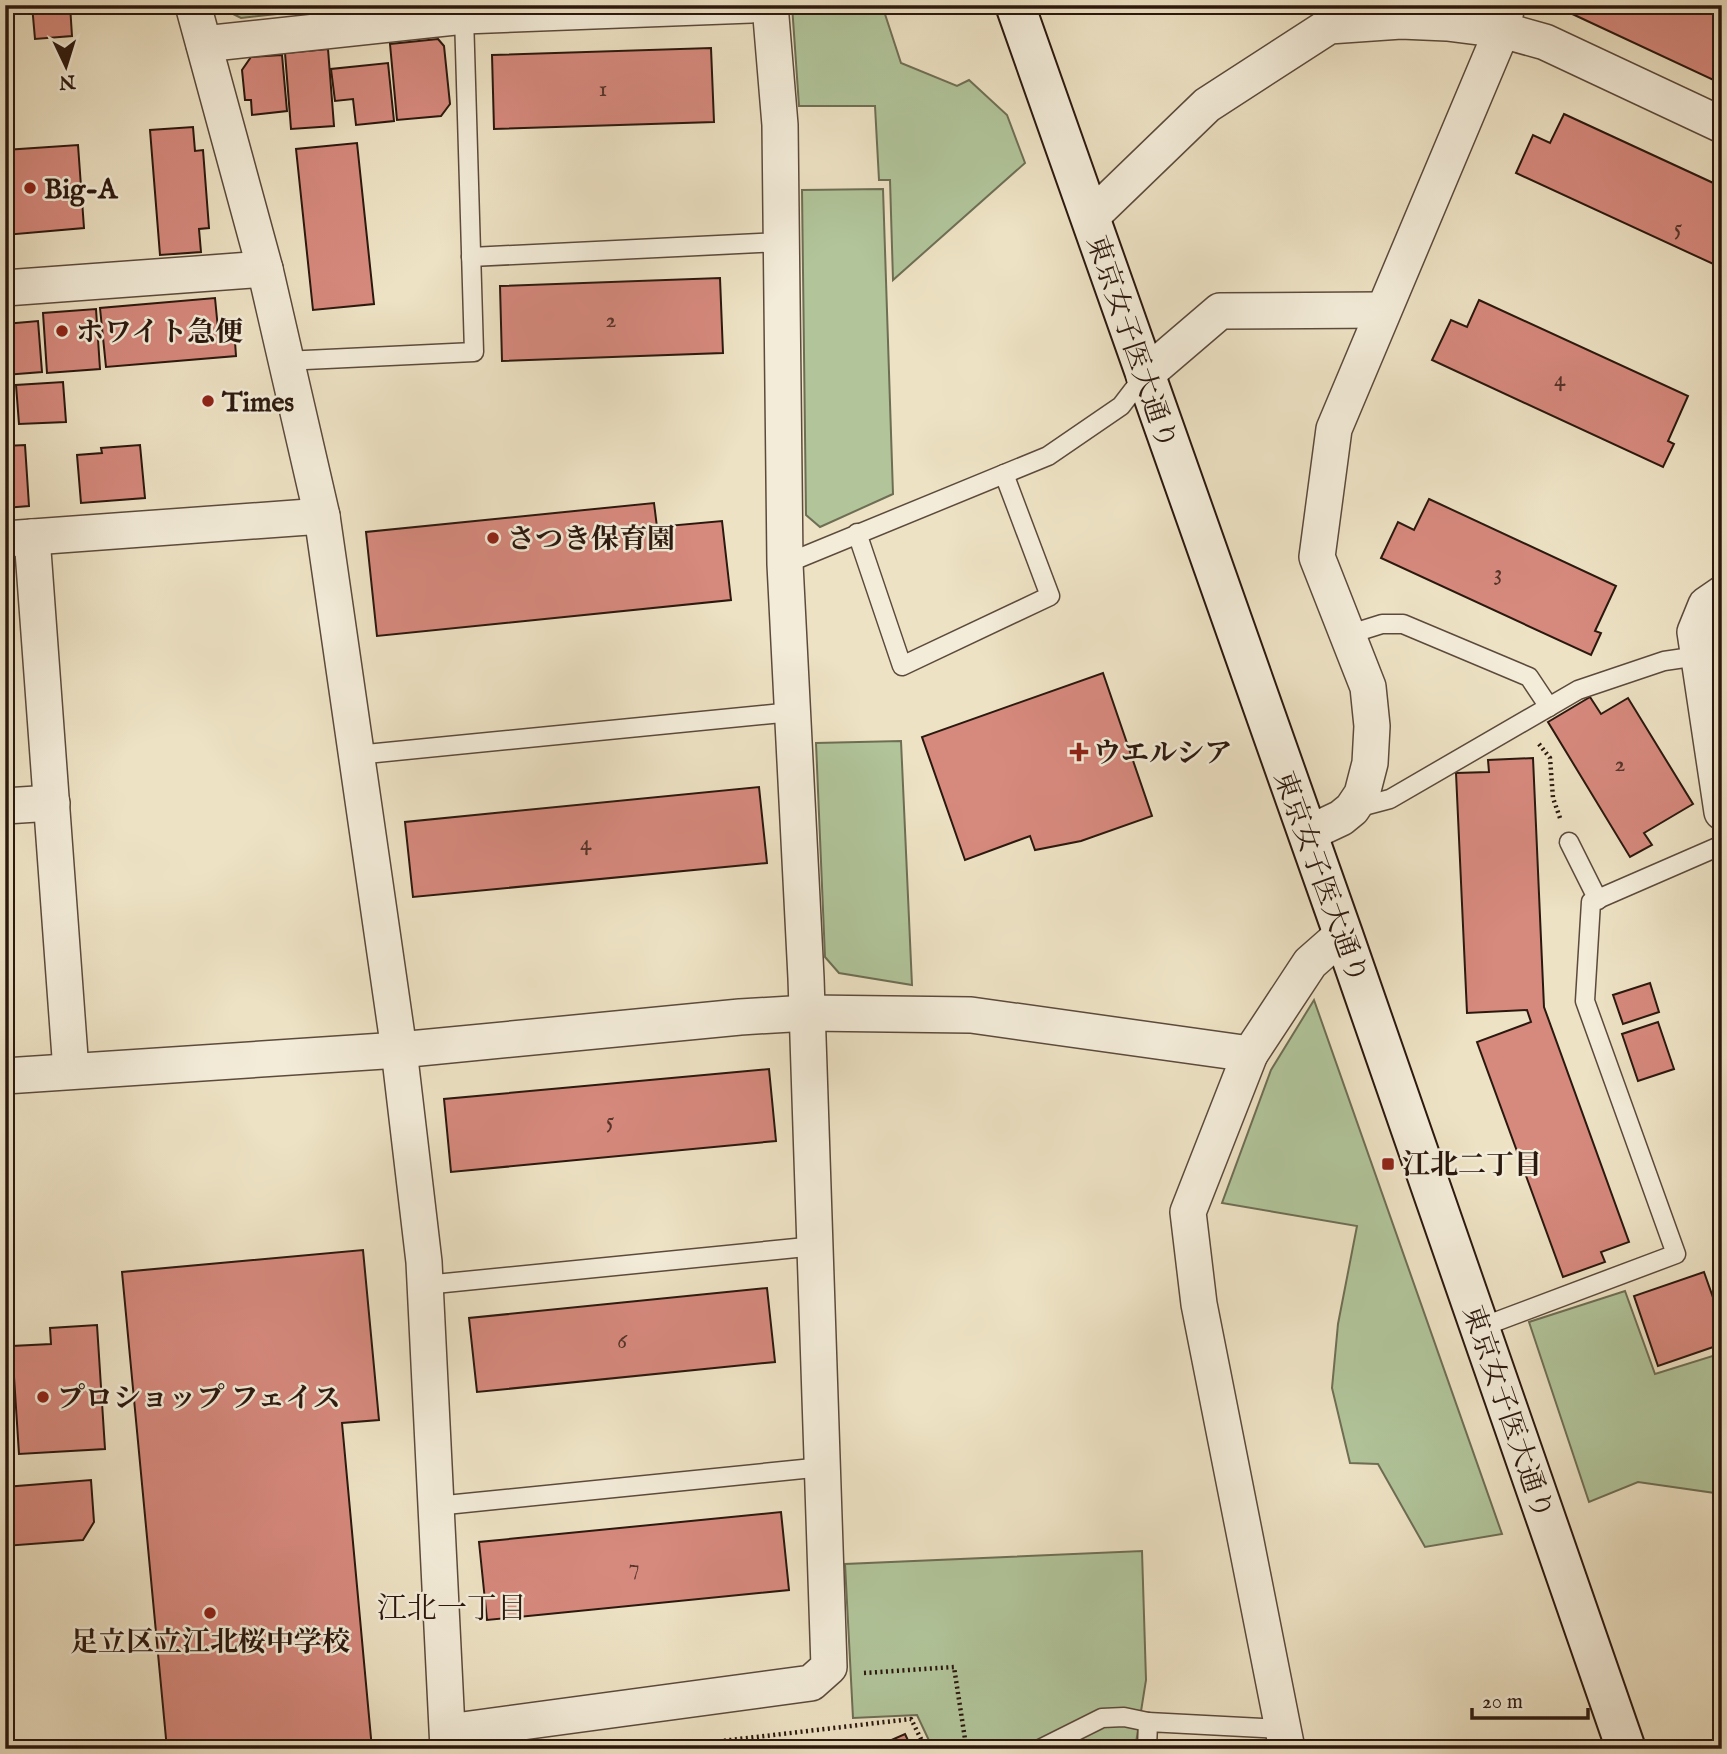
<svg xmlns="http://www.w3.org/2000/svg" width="1727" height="1754" viewBox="0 0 1727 1754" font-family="'IM FELL English','Noto Serif JP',serif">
<rect width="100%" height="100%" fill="#ede2c4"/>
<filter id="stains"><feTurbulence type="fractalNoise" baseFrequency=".00286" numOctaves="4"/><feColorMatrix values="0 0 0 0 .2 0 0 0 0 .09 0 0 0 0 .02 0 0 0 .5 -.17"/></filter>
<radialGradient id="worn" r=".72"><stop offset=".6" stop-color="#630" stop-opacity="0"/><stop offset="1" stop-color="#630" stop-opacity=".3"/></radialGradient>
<g fill="#b1c49a" stroke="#6e6e54" stroke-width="2">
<polygon points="222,5 360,5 241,18 223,9"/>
<polygon points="792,5 882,5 901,63 957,86 969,80 1007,115 1025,163 893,280 890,180 879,180 875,106 799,106"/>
<polygon points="883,189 893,494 820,527 806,515 802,190"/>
<polygon points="901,741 912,985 839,973 825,957 816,743"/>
<polygon points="1314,1000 1502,1534 1425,1547 1378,1464 1350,1463 1332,1388 1338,1324 1357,1226 1222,1203 1271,1070"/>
<polygon points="1625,1291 1655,1374 1722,1353 1722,1494 1638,1482 1589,1502 1529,1322"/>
<polygon points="1142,1551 1146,1680 1135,1749 933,1749 917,1715 853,1718 845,1564"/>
</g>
<g fill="#d6897d" stroke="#2b180e" stroke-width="2">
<polygon points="32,5 70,5 72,36 35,39"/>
<polygon points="1553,5 1722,5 1722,84"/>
<polygon points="438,39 444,46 450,104 441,116 397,120 390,44"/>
<polygon points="711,48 714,122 494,129 492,55"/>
<polygon points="328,49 334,126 291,129 285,53"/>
<polygon points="282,55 287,111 252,115 251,100 245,100 242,70 251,57"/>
<polygon points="388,63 394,121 356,125 353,99 335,101 331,69"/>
<polygon points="1564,114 1722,187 1722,268 1516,173 1533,135 1550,143"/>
<polygon points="193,127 195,151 203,150 209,228 199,229 201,252 160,255 150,130"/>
<polygon points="357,143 374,304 313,310 296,149"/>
<polygon points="78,145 84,228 5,235 5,150"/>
<polygon points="720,278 723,353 502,361 500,286"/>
<polygon points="215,298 218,329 234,327 236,356 106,367 100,308"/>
<polygon points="1479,300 1688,396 1668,441 1674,444 1663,467 1432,360 1451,320 1467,327"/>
<polygon points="96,309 100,369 47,373 43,313"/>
<polygon points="38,321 42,372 5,375 5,324"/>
<polygon points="63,382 66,422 19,424 16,385"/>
<polygon points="25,445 29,506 5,508 5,446"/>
<polygon points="140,445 145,498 81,503 77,455 102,453 101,448"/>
<polygon points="1429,499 1616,586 1595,631 1601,633 1591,655 1381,558 1398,522 1414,530"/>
<polygon points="654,503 657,527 722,521 731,600 377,636 366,532"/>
<polygon points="1103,673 1152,816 1081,841 1035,850 1030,836 965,860 922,737"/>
<polygon points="1590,697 1601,714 1628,698 1693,804 1644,833 1652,845 1630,857 1548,722"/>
<polygon points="1533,758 1544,1007 1629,1242 1601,1252 1605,1262 1563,1277 1477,1042 1531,1022 1527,1010 1467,1013 1456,773 1489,772 1488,760"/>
<polygon points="759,787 767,863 413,897 405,822"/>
<polygon points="1650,983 1659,1012 1623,1024 1613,995"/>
<polygon points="1658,1022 1674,1069 1638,1081 1622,1034"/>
<polygon points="769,1069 776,1141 451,1172 444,1099"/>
<polygon points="363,1250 379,1420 342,1423 372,1749 167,1749 122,1272"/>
<polygon points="1704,1272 1722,1323 1722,1344 1658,1366 1634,1296"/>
<polygon points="767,1288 775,1362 477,1392 469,1318"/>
<polygon points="97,1325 105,1449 19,1454 12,1346 51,1344 50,1328"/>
<polygon points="91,1480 94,1522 83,1540 5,1546 5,1487"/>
<polygon points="781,1512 789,1590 487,1620 479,1542"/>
<polygon points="905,1734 912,1749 871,1749"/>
</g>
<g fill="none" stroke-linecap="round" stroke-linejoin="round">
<g stroke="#5c4a3c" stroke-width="21">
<g id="lane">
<polyline points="471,257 781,242"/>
<polyline points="284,361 474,352 464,16"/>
<polyline points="857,533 902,666 1050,596 1004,474"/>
<polyline points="785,564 1048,456 1121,406 1144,376"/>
<polyline points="1347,635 1382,624 1403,624 1529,677 1549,707"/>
<polyline points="356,755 792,712"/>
<polyline points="1356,808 1390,799 1578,690 1664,661 1698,656"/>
<polyline points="1569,842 1598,900"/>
<polyline points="425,1285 816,1246"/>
<polyline points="1479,1328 1676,1254 1585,1001 1591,902 1722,845"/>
<polyline points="436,1506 823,1467"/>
<polyline points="1040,1749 1102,1718 1124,1717 1148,1722"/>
<polyline points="1147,1749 1148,1722 1283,1729"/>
</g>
</g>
<g stroke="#5c4a3c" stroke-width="38">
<g id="street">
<polyline points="193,5 265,269 322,516 399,1050 424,1262 448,1749"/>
<polyline points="204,44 464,16 751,5"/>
<polyline points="1090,218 1207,105 1329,26 1401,21 1447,23 1502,30 1545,42 1722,125"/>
<polyline points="5,288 265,269"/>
<polyline points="1144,376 1220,311 1383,310"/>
<polyline points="32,537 71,1071"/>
<polyline points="5,539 322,516"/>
<polyline points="1722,594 1706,605 1695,632 1722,812"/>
<polyline points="5,806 52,803"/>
<polyline points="1307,834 1341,818 1352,809 1362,794 1370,763 1372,726 1368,687 1317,557 1334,429 1502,30 1507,5"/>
<polyline points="1250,1054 1188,1212 1199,1304 1287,1749"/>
<polyline points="5,1076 399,1050 740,1017 808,1013 971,1015 1250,1054 1310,963 1343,934"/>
<polyline points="448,1732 811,1683 829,1667 806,978 785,564 780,125 770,5"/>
</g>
</g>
<g stroke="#2b180e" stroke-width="42">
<polyline id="secondary" points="1015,5 1343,934 1626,1749"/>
</g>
<g stroke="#2b180e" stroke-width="4.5" stroke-dasharray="2 3.5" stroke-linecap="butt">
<polyline points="1539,744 1550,758 1553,798 1560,818"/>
<polyline points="864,1673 954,1667 965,1739 969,1749"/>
<polyline points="653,1749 911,1719 926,1749"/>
</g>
<use href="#lane" stroke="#f3ecd9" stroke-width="18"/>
<use href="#street" stroke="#f3ecd9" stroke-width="35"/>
<use href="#secondary" stroke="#f3ecd9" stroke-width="38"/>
</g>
<g fill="#8f2418" stroke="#f3ecd9" stroke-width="2.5">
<circle cx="30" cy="188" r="7"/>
<circle cx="62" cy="331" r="7"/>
<circle cx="208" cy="401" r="7"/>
<circle cx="493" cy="538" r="7"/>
<path d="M1075.5 741.5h7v7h7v7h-7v7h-7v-7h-7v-7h7z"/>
<rect x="1381" y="1157" width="14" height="14" rx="3.5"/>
<circle cx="43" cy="1397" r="7"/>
<circle cx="210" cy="1613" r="7"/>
</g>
<g text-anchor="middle" stroke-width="5" stroke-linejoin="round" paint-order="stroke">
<g font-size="24" fill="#56342a">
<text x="603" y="96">1</text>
<text x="1678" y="235">5</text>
<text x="611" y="327">2</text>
<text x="1560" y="386">4</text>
<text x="1498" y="580">3</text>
<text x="1620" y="771">2</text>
<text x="586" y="850">4</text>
<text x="610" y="1128">5</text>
<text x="622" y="1348">6</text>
<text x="634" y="1574">7</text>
</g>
<g font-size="28" font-weight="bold" fill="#2b180e" stroke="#f3ecd9" text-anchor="start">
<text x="44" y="198">Big-A</text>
<text x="76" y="341">ホワイト急便</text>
<text x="222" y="411">Times</text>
<text x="507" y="548">さつき保育園</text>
<text x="1093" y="762">ウエルシア</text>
<text x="1402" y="1174">江北二丁目</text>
<text x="57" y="1407">プロショップ フェイス</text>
<text x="210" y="1651" text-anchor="middle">足立区立江北桜中学校</text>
</g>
<g font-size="28" fill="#2b180e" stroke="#f3ecd9">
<text transform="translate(1133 342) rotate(71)" y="10">東京女子医大通り</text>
<text transform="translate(1322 877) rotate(70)" y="10">東京女子医大通り</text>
<text transform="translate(1509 1412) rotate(71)" y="10">東京女子医大通り</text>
</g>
<g font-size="30" fill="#2b180e" stroke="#f3ecd9">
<text x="452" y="1618">江北一丁目</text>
</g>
</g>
<rect width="1727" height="1754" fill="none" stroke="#ede2c4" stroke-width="28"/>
<rect x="7" y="7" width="1713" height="1740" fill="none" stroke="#2b180e" stroke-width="3.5"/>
<rect x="14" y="14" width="1699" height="1726" fill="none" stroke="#2b180e" stroke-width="2"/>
<g transform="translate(66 66) rotate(176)" stroke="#f3ecd9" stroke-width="5" paint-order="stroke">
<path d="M0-5L12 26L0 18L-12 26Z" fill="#2b180e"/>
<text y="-10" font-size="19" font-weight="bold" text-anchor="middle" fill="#2b180e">N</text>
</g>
<path d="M1472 1708v10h116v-10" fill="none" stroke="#2b180e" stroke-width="3.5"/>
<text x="1482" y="1708" font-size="21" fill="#2b180e" stroke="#f3ecd9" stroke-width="5" paint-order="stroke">20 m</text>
<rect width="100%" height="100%" filter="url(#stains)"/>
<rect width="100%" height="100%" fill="url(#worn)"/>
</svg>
